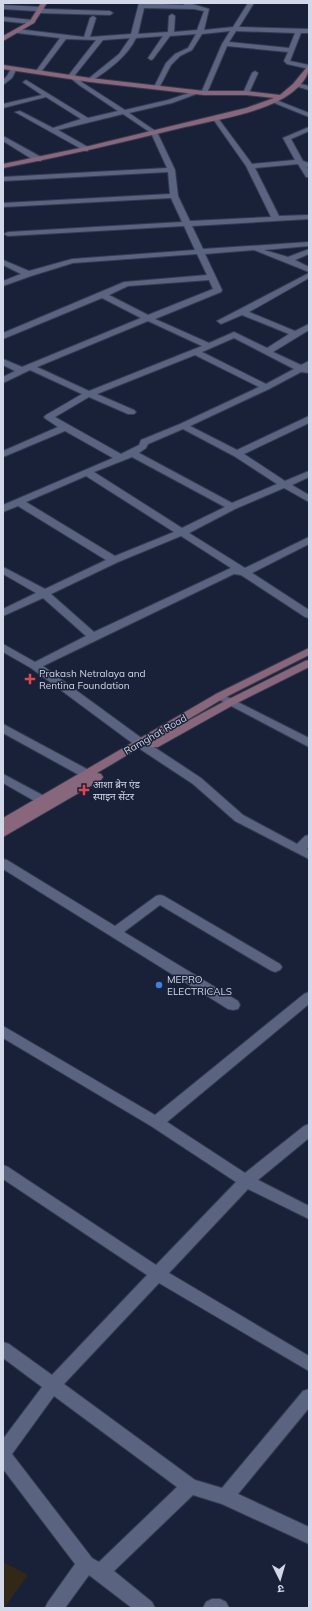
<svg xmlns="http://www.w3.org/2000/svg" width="312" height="1611" viewBox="0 0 312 1611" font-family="Mulish,'Noto Sans Devanagari',sans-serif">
<rect width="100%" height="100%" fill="#192138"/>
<polygon fill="#312818" points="3,1562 28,1575 4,1608 3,1608"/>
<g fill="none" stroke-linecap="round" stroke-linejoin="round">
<g stroke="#363b4f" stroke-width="2">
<g id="street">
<path d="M139,3L184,5L183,3H189L209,9L204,30L233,27L248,3H254L239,27L309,29V33H301L290,61L309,65V69L287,64L284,61L288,52L227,46L207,93L204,95L201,93L222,44L230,31L202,34L192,50L180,56L171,65L159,88L154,87L166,63L175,54L188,48L196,34L170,36L153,59L151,60L148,58L163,36L136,38C127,57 109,69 92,81H88V79L119,54L130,38L103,40L75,75L83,83L125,110L168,100L195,91H199V93L172,103L129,113L157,132L175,170L178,196L190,221L271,217L246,166L213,119L214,118H218L252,164L295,160L283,138L309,127V131L291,139L303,161L309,163V167H307L309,170V177H306L298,164L255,168L279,216L309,215V219L192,226L203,249L309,242V246L264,250L288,257L309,249V254L295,260L309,267V272L254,250L205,254L222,290L221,292L155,319L209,343L234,332L267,348L289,334L242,315L221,324L217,321L309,273V278L249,312L295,331L309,324V330L273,352L301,365L309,361V368H307L309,369V373L301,372L269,389L190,426L237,450L309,416V423L244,454L285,481L309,471V477L292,485L309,495V502L284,488L235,509L189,533L245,568L309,537V544L252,573L309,610V618L305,617L241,575L234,574L43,666L151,745L201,778L243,815L297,844L305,836L309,835V846L307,849L309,850V859L235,821L193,784L143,751L31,668L3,652V644L35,662L86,636L43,598L3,616V609L36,593L3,574V567L45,589L106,560L18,506L3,512V505L113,458L65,431L3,457V451L58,427L46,419L44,417L46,415L82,394L30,370L3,383V377L15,371L3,365V359L22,367L141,318L102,298L3,339V333L124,282L207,275L197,254L73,263L31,276L3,286V281L21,274L3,265V260L29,271L72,259L195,250L184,226L8,236L4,234L8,232L182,222L171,198L3,207V203L170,194L168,172L3,181V177L167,168L151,133L123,114L58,130L88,147V151H85L15,112L20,111L53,128L81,119L46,97L3,108V104L42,95L24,83L23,82L26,80L88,118L118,111L79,85L68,76L96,40L66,39L41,72L39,73L36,71L60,38L17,33L14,31L17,29L84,37L90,18L93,16L96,18L90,37L131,34ZM144,8L194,9L204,11L197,30L174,32L175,16L172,14L169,16L168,32L138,34ZM236,31L295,33L289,48L229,42ZM209,280L213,289L148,315L109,295L128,286ZM148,321L202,346L89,391L37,367ZM234,338L294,369L266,384L202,352ZM195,355L259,387L180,424L141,440L139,445L121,454L55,417L89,397L128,414H134L136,412L134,410L97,394ZM183,429L234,456L277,484L232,503L139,453L146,448L148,444ZM132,457L225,507L182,528L94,472ZM86,476L174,532L115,556L26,502ZM181,536L231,568L94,632L51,594L118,562Z"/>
<polygon points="3,5 42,7 45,9 110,11 113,13 110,15 39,13 36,11 3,9"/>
<polygon points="3,17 32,20 35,22 32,24 3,21"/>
<polygon points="12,67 17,68 12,78 3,85 3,80 7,76"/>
<polygon points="255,71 258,73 249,93 244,94 243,93 252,73"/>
<polygon points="297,83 309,86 309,90 295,86 294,85"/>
<polygon points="272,100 276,100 309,113 309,117 272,102"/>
<polygon points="3,136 41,157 42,159 41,161 35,161 3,141"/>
<polygon points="220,693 309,738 309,747 216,698 214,696 216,694"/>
<polygon points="3,724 98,775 100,778 98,781 90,781 3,733"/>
<polygon points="3,774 46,797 48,800 46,803 38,803 3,783"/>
<polygon points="3,859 7,860 115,926 156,896 160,895 164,896 280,964 282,967 280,970 275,972 270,970 160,905 124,932 238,1001 240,1005 238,1009 233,1010 228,1009 3,869"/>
<path d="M309,992V1004L167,1122L245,1173L304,1126L309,1124V1138L258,1180L309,1206V1219L248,1189L169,1273L309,1356V1371L159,1283L64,1384L195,1480L222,1488L303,1391L309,1389V1408L238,1494L309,1527V1544L222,1504L193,1495L114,1571L152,1602L155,1608H132L89,1575L65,1608H45L48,1602L75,1564L3,1469V1439L42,1387L3,1358V1342L9,1344L52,1375L147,1275L3,1179V1165L8,1167L156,1265L236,1182L151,1126L3,1038V1026L155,1115L304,994ZM54,1396L177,1487L99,1562L92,1558L12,1454Z"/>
<polygon points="212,1599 220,1599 226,1602 229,1608 203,1608 206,1602"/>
</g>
</g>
<g stroke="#363b4f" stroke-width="2">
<g id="secondary">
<polygon points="41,3 47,3 34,23 3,41 3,36 30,21"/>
<path d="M3,65L90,78L204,91H246L280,95L293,84L307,67L309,66C309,81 291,95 278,101C250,115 215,120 185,127C124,142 64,156 3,168V164L85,147L246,108L274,98L246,95H204L90,82L3,69Z"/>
<polygon points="309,648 309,655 224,698 162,735 227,700 305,661 309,660 309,667 235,704 158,747 150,747 148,744 149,742 97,773 101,774 103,777 101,780 3,837 3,828 5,826 3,827 3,818 216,694"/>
</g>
</g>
<use href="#street" fill="#5a6480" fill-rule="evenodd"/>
<use href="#secondary" fill="#88667c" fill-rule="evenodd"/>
</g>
<g fill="#e0444e" stroke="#192138" stroke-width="1.5">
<path d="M28 673h4v4h4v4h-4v4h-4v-4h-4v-4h4z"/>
<path d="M82 784h4v4h4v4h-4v4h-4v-4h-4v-4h4z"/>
</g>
<circle fill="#3f7fe0" stroke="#192138" stroke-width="1.5" cx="159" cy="985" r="4"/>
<g text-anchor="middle" stroke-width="3" stroke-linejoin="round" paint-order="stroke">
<g font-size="10" fill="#d2d8e8" stroke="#192138" text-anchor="start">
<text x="39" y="677">Prakash Netralaya and<tspan x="39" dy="12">Rentina Foundation</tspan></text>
<text x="93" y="788">आशा ब्रेन एंड<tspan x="93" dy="12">स्पाइन सेंटर</tspan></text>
<text x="167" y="983">MEPRO<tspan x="167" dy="12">ELECTRICALS</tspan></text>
</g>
<g font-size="10" fill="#d2d8e8" stroke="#192138">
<text transform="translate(155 734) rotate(-30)" y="4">Ramghat Road</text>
</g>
</g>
<rect width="312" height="1611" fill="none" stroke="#d2d8e8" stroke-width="8"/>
<g transform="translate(280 1579) rotate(175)" stroke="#192138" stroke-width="3" paint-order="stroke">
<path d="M0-3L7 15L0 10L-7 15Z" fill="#d2d8e8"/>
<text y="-6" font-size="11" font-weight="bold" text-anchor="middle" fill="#d2d8e8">उ</text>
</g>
</svg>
